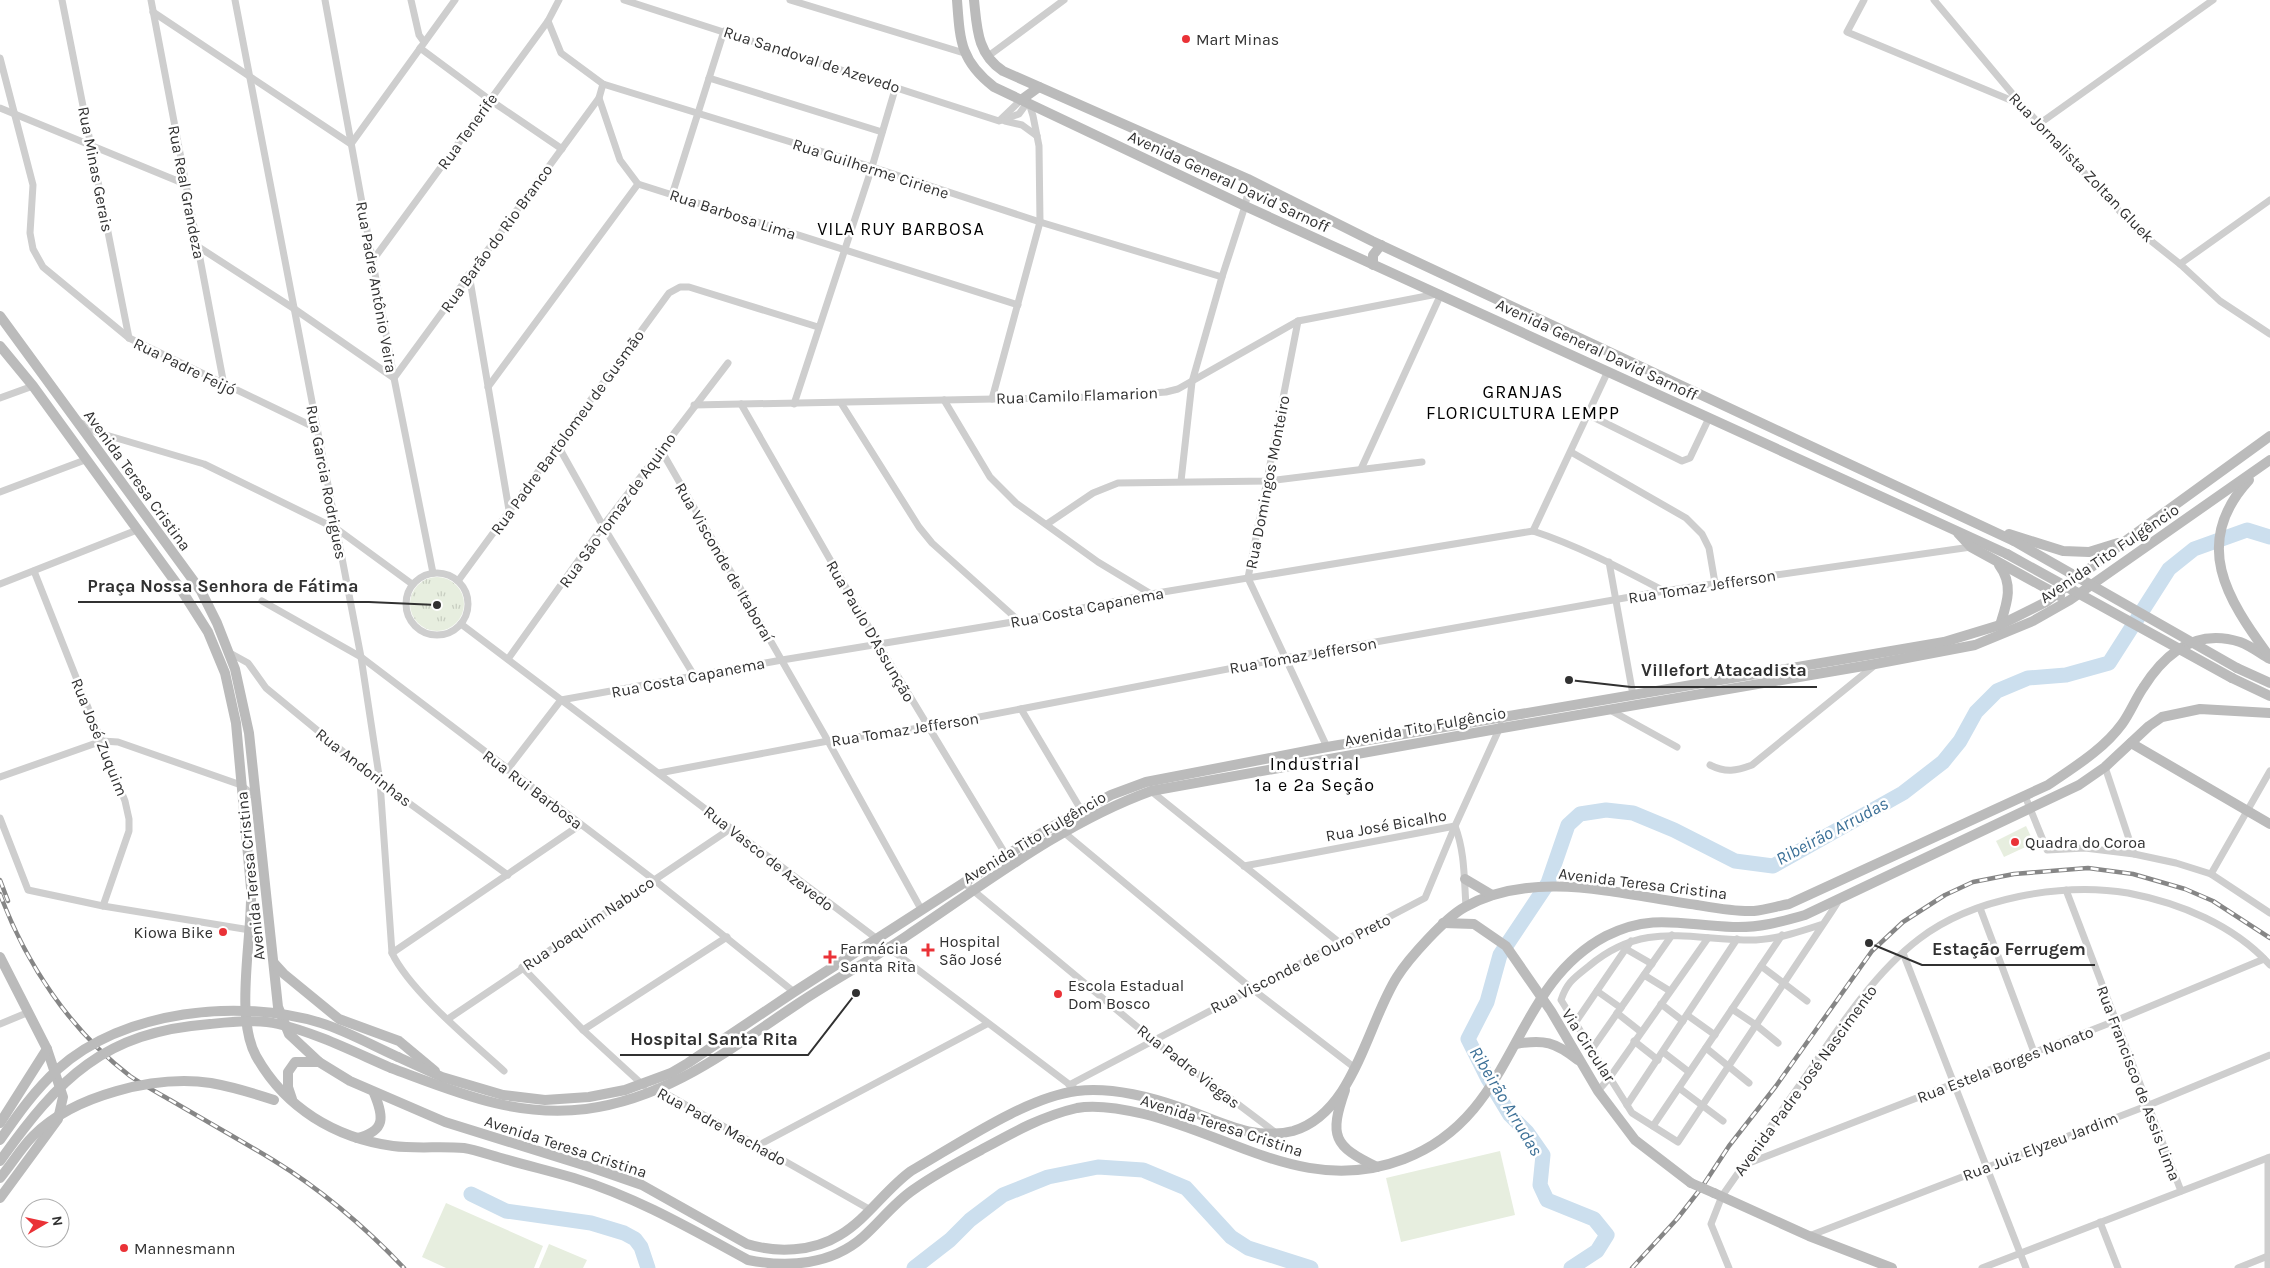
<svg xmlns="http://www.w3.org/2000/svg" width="2270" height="1268" viewBox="0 0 2270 1268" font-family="Karla,sans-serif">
<defs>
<pattern id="grass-tufts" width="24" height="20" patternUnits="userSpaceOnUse" patternTransform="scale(1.25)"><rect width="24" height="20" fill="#e7eedf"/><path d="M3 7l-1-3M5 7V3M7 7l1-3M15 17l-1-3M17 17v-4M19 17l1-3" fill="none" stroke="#c7cdc0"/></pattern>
</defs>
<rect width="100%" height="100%" fill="#fff"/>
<circle fill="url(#grass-tufts)" cx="437" cy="604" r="27"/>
<g fill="#e7eedf">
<polygon points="2026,826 2034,843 2004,857 1996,841"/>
<polygon points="1500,1151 1515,1215 1401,1242 1386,1178"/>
<polygon points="446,1203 543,1246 534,1268 446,1268 422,1257"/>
<polygon points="549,1244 587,1260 583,1268 539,1268"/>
</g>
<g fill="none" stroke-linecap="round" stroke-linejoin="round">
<g stroke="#ccdfee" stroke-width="15">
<polyline points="471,1194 506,1211 591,1223 624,1233 635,1239 641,1247 648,1268"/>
<polyline points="914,1268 950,1240 970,1220 1003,1195 1048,1177 1098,1167 1143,1170 1186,1188 1231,1237 1248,1248 1311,1268"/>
<polyline points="1571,1268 1597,1251 1607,1235 1594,1219 1547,1200 1540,1185 1543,1155 1527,1132 1510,1115 1487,1077 1468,1039 1487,1002 1500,955 1548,883 1568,825 1580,814 1606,810 1633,813 1674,830 1735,861 1773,866 1903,793 1943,762 1960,741 1976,712 1997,691 2028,678 2066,675 2109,663 2169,569 2194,549 2247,530 2270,537"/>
</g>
<g stroke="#cecece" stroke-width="7">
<polyline points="62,0 129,338"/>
<polyline points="151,0 224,385"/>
<path d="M235,0L361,657L380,782L392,953C410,991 471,1041 504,1071"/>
<polyline points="325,0 394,378 433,573"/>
<polyline points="411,0 419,35 424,42"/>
<polyline points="624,0 999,121 1019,114 1027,103"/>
<polyline points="790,0 964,53"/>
<polyline points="1864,0 1847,32 2020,104"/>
<polyline points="1934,0 2021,104 2136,229 2180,264 2220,301 2270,334"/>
<polyline points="153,12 351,144 455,0"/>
<polyline points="548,21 561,53 603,84 872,167 1040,222 1222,277"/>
<polyline points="420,48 490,100 562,149"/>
<polyline points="987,57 1064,0"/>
<polyline points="0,58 33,185 30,233 33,249 43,267 129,338 316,428"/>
<polyline points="709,78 882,132"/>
<polyline points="603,84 599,98 620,160 638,184 1018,305"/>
<polyline points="0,108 185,184"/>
<polyline points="1000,120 1021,100"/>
<polyline points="1005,121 1022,125 1037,136"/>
<polyline points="2039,124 2213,0"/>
<polyline points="672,195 724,31"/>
<polyline points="197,246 293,308 394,378 599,98"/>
<polyline points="373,260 548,21 559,0"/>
<polyline points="2180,264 2270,200"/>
<polyline points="469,274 509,510"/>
<polyline points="1298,321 1248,578 1327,747"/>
<polyline points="488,387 638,184"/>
<polyline points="0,398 33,386"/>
<polyline points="992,399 1040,222 1039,146 1033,116 1029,103"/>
<polyline points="944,400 990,477 1016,503 1098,562 1151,594"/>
<polyline points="841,403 919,527 932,543 1019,621"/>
<polyline points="741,404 879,645 1006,855"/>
<polyline points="794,404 872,167 896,86"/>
<polyline points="694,405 1100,397 1166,392 1178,389 1298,321 1437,294"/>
<polyline points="1589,415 1682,461 1690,458 1709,418"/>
<polyline points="81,423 96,432 204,464 337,529 412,584"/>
<polyline points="557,444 603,526 695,677"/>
<polyline points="661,450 828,741 921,909"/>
<polyline points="1571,452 1686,518 1702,534 1709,548 1715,583"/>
<polyline points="1361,469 1441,294"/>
<polyline points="1181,481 1192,382 1222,277 1245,206 1248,192 1248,179"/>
<polyline points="0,492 85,460"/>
<polyline points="1047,524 1093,493 1118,483 1268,481 1422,462"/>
<polyline points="1533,531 1608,371"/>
<polyline points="1609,562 1633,695"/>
<polyline points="34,571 125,801 129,819 129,831 103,906"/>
<circle cx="437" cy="604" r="31"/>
<polyline points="458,581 669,293 680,287 689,287 818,327"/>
<polyline points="0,584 137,530"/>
<polyline points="262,601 361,657 653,879 794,992"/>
<polyline points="461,624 1078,1091"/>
<polyline points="228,652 248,663 266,688 380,782 508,875"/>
<polyline points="508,659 603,526 728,363"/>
<polyline points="1021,709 1083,813"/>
<polyline points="1610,710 1677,747"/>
<path d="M1710,765C1726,773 1736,771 1752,765L1875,665"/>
<polyline points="2105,767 2134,854"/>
<path d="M507,770L561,700L782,660L1019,621L1151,594L1533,531C1579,546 1622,569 1664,591"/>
<polyline points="659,773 828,741 927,727 1285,658 1664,591 1971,547"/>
<polyline points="0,777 102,741 118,742 241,785 256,798"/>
<polyline points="1151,791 1340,943"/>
<polyline points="2025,796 2047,850 2085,848 2134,854 2176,863 2211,874 2270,913"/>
<polyline points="0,818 28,890 103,906 250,930"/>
<path d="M1455,826C1465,852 1464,879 1466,906"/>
<polyline points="1061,830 1251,988 1355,1068"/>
<polyline points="1244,866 1455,826"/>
<polyline points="2211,874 2270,771"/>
<polyline points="963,882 1153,1040 1276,1133"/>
<polyline points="2066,890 2181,1191"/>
<polyline points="1980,908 2034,1052"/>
<path d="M1823,924C1802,931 1778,939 1756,940C1691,941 1645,919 1589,966C1574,978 1567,982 1561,1000L1632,1113L1678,1142L1832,911L1839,900"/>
<polyline points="1626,949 1652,964"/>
<polyline points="392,953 580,825"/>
<polyline points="1903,953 2026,1268"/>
<polyline points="1761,966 1807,1001"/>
<polyline points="522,967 583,1030 644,1086"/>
<polyline points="1644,975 1670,991"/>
<polyline points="1597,991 1621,1008"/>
<polyline points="1661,1004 1683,1021"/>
<polyline points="1732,1009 1756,1025 1778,1043"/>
<polyline points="1617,1013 1641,1032"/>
<polyline points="1687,1015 1715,1035"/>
<polyline points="448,1019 730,829"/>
<polyline points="1575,1023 1631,941"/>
<polyline points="0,1024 29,1012"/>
<polyline points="583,1030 727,937"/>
<polyline points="1634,1041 1658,1060"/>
<polyline points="1706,1048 1749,1083"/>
<polyline points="1592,1049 1672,935"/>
<polyline points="1663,1052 1689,1072"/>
<polyline points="1069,1085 1425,898 1455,826 1501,725"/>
<polyline points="656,1088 869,1209"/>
<polyline points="1679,1088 1723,1121"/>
<polyline points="1598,1091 1610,1077 1708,938"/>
<polyline points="1627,1105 1737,939"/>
<polyline points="1653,1126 1782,935"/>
<polyline points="759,1145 987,1024"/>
<polyline points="2268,1158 2268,1268"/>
<polyline points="1744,1165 2115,1021 2264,959"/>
<polyline points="2100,1222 2118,1268"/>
<polyline points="1809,1236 2149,1105 2270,1055"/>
<path d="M1729,1268L1711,1224L1722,1196C1753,1152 1784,1107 1815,1063C1843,1021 1878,970 1919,939C1972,898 2063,882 2128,893C2180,903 2234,925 2270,965"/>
<polyline points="1982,1268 2270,1157"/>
<polyline points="2238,1268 2268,1256"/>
</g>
<g stroke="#bbb" stroke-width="10">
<path d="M957,0C960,40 960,61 994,87L1245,206L2007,554"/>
<path d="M974,0C977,28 977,54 1003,71L1248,179L1372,241L2014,541"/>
<polyline points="1021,100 1039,87"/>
<polyline points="1373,265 1373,255 1381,245"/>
<path d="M0,316L201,591L217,623L235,669L249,733L278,1007L289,1034L319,1062L350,1081L445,1122L593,1168L642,1185L747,1244C776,1253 813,1252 840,1235C867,1219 885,1190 911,1171C957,1145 1026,1097 1077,1091C1111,1087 1147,1096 1179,1107C1216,1119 1252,1142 1293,1131C1354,1113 1367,1024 1397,977C1409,958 1445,918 1465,907C1534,868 1623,895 1697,905C1715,908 1736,912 1754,911C1765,910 1778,906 1789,904L2048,785C2074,767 2103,750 2122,724C2130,713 2135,700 2143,688C2165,653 2196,628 2240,642C2251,646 2261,654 2270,659"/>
<path d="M0,346L33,386L182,591L208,632L225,673L236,723L251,888C253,935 234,1016 256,1056C285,1108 335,1138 393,1146C416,1149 441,1146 464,1148C477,1150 489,1155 501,1158C525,1165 550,1171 574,1178C636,1197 691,1229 748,1260C788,1268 831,1265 863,1237C880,1222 894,1203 913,1190C934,1175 958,1162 981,1150C1012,1133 1042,1116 1077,1108C1098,1104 1123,1109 1144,1114C1234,1136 1308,1196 1404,1159C1519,1115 1508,988 1606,936C1653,912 1685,926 1733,927C1758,928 1781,922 1805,915L2079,785L2105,767L2149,726L2162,717L2200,709L2270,713"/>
<path d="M2249,480C2191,543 2227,599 2269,656"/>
<polyline points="1958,533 1971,547 2060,596"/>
<polyline points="2009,534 2063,551 2089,552 2118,543"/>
<path d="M1999,565C2014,585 2007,603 2000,625"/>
<polyline points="2237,668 2270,683"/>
<polyline points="2232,678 2270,696"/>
<polyline points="2131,743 2270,824"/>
<polyline points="1465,879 1492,895"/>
<polyline points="1443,923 1474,924 1506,946 1551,1011 1598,1091 1635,1140 1691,1183"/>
<polyline points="0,957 47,1049 63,1097 58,1119 0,1198"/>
<polyline points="274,963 284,974 339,1019 399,1041 435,1071"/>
<path d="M1516,1044C1544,1039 1555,1042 1578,1060"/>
<polyline points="398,1057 442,1077 503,1095 545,1100 589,1097 625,1090 671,1073 688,1063 794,992 1046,830 1111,795 1146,782 1327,747 1944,642 2000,625 2046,602 2124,542 2270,436"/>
<path d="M391,1068C456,1092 515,1118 586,1109C670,1098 731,1048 799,1003C835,979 873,959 908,935C986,883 1063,823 1151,791L1502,728L1875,664L1975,645L2033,621L2070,600L2270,460"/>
<path d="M1345,1090C1329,1136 1333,1146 1377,1167"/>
<polyline points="292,1099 288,1087 288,1072 295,1062 319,1062"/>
<polyline points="0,1123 47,1049"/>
<path d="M357,1138C386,1131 384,1117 374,1093"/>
<polyline points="1714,1193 1809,1236 1892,1268"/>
</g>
<g stroke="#868686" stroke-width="4.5">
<g id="rail">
<polyline points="0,880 8,901"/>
<path d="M0,894C26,964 70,1030 130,1076C143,1085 158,1093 172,1101C206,1121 240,1140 273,1160C322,1190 365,1227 404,1268"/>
<polyline points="1632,1268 1677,1219 1702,1187 1729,1146 1776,1086 1872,951 1903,922 1945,895 1973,882 2014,874 2088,868 2133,874 2185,889 2213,901 2270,938"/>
</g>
</g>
<use href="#rail" stroke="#fff" stroke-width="2.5" stroke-dasharray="8" stroke-linecap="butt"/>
<g stroke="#bbb" stroke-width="10">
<polyline points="2014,541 2237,668"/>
<polyline points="2007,554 2232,678"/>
<path d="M0,1140C18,1114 35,1090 58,1069C124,1010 239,998 321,1023C347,1031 373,1046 398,1057"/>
<path d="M0,1161C59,1078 104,1032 210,1024C231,1022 257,1019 278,1024C317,1033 354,1052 391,1068"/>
<path d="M0,1178C11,1165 21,1148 33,1136C74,1095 155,1075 211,1083C233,1087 253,1093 274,1100"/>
<polyline points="1691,1183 1714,1193"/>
</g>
</g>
<g fill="#ea3237" stroke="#fff" stroke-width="2">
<circle cx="1186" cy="39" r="5"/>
<circle cx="2015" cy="842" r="5"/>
<circle cx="223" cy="932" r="5"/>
<path d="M925.5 942.5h5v5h5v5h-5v5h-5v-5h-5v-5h5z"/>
<path d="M827.5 949.5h5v5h5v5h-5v5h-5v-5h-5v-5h5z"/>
<circle cx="1058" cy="994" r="5"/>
<circle cx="124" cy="1248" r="5"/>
</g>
<g text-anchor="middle" stroke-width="5" stroke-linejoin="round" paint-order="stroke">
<g font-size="16" fill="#313131" stroke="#fff" text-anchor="start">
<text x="1196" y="45">Mart Minas</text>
<text x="2025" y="848">Quadra do Coroa</text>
<text x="213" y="938" text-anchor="end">Kiowa Bike</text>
<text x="939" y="947">Hospital<tspan x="939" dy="18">São José</tspan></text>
<text x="840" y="954">Farmácia<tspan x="840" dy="18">Santa Rita</tspan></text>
<text x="1068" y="991">Escola Estadual<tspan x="1068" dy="18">Dom Bosco</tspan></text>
<text x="134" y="1254">Mannesmann</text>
</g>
<g font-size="16" fill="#313131" stroke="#fff">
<text transform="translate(812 59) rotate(18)" y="6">Rua Sandoval de Azevedo</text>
<text transform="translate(467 131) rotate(-54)" y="6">Rua Tenerife</text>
<text transform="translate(2082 167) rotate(46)" y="6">Rua Jornalista Zoltan Gluek</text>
<text transform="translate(871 168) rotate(18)" y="6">Rua Guilherme Ciriene</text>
<text transform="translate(96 169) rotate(79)" y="6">Rua Minas Gerais</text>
<text transform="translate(1229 181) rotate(25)" y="6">Avenida General David Sarnoff</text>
<text transform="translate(187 192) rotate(79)" y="6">Rua Real Grandeza</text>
<text transform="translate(733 214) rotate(18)" y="6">Rua Barbosa Lima</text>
<text transform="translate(496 238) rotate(-54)" y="6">Rua Barão do Rio Branco</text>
<text transform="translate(377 287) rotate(80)" y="6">Rua Padre Antônio Veira</text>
<text transform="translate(1597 349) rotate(25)" y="6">Avenida General David Sarnoff</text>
<text transform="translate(185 366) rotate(26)" y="6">Rua Padre Feijó</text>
<text transform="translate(1077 395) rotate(-2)" y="6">Rua Camilo Flamarion</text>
<text transform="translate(567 432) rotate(-54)" y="6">Rua Padre Bartolomeu de Gusmão</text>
<text transform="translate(138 480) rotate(54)" y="6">Avenida Teresa Cristina</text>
<text transform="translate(327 482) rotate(79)" y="6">Rua Garcia Rodrigues</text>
<text transform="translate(1267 482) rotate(-79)" y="6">Rua Domingos Monteiro</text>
<text transform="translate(617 510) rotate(-54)" y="6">Rua São Tomaz de Aquino</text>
<text transform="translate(2109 553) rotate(-34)" y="6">Avenida Tito Fulgêncio</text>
<text transform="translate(725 562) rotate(60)" y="6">Rua Visconde de Itaboraí</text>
<text transform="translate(1702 586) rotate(-9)" y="6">Rua Tomaz Jefferson</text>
<text transform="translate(1087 607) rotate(-11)" y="6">Rua Costa Capanema</text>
<text transform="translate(871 631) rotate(60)" y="6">Rua Paulo D'Assunção</text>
<text transform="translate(1303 655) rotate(-10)" y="6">Rua Tomaz Jefferson</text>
<text transform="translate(688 677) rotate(-11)" y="6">Rua Costa Capanema</text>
<text transform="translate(1425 726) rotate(-10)" y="6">Avenida Tito Fulgêncio</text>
<text transform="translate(905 729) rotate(-9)" y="6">Rua Tomaz Jefferson</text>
<text transform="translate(100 737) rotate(68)" y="6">Rua José Zuquim</text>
<text transform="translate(364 767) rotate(38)" y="6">Rua Andorinhas</text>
<text transform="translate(533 789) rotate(37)" y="6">Rua Rui Barbosa</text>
<text transform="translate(1386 825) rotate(-10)" y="6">Rua José Bicalho</text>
<text transform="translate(1034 837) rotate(-31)" y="6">Avenida Tito Fulgêncio</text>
<text transform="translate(769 858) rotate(38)" y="6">Rua Vasco de Azevedo</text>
<text transform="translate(250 876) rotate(-96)" y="6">Avenida Teresa Cristina</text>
<text transform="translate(1643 883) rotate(7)" y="6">Avenida Teresa Cristina</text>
<text transform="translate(588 923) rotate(-34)" y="6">Rua Joaquim Nabuco</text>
<text transform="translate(1300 963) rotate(-27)" y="6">Rua Visconde de Ouro Preto</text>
<text transform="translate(1589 1045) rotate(57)" y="6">Via Circular</text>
<text transform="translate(2005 1064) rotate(-21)" y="6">Rua Estela Borges Nonato</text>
<text transform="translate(1189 1066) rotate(38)" y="6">Rua Padre Viegas</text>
<text transform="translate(1805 1080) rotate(-54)" y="6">Avenida Padre José Nascimento</text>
<text transform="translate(2139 1083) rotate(69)" y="6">Rua Francisco de Assis Lima</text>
<text transform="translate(1222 1125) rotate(18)" y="6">Avenida Teresa Cristina</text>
<text transform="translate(722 1126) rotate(29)" y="6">Rua Padre Machado</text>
<text transform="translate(566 1146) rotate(18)" y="6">Avenida Teresa Cristina</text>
<text transform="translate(2040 1146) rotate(-21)" y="6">Rua Juiz Elyzeu Jardim</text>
</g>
<g font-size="18" letter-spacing="1" fill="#000" stroke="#fff">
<text x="901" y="235">VILA RUY BARBOSA</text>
<text x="1523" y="398">GRANJAS<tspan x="1523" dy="21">FLORICULTURA LEMPP</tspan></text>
<text x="1315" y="770">Industrial<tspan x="1315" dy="21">1ª e 2ª Seção</tspan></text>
</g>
<g font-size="18" font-style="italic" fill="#3c7097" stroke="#fff">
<text transform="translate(1832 831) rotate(-28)" y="6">Ribeirão Arrudas</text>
<text transform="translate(1506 1101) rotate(59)" y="6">Ribeirão Arrudas</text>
</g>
</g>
<path fill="none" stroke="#313131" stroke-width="2" d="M437 605L369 602H78M1569 680L1631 687H1817M1869 943L1922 965H2095M856 993L808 1055H620"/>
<g fill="#313131" stroke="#fff" stroke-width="2">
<circle cx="437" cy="605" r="5"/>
<circle cx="1569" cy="680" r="5"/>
<circle cx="1869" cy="943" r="5"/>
<circle cx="856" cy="993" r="5"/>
</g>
<g font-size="18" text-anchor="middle" font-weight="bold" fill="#313131" stroke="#fff" stroke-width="5" stroke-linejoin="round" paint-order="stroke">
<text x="223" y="592">Praça Nossa Senhora de Fátima</text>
<text x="1724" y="676">Villefort Atacadista</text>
<text x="2009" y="955">Estação Ferrugem</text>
<text x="714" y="1045">Hospital Santa Rita</text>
</g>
<g transform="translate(45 1223) rotate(81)"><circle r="24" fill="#ffffff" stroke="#adadad"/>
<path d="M0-4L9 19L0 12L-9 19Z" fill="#ea3237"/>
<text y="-8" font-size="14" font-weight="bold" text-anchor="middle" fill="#313131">N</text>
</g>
</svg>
